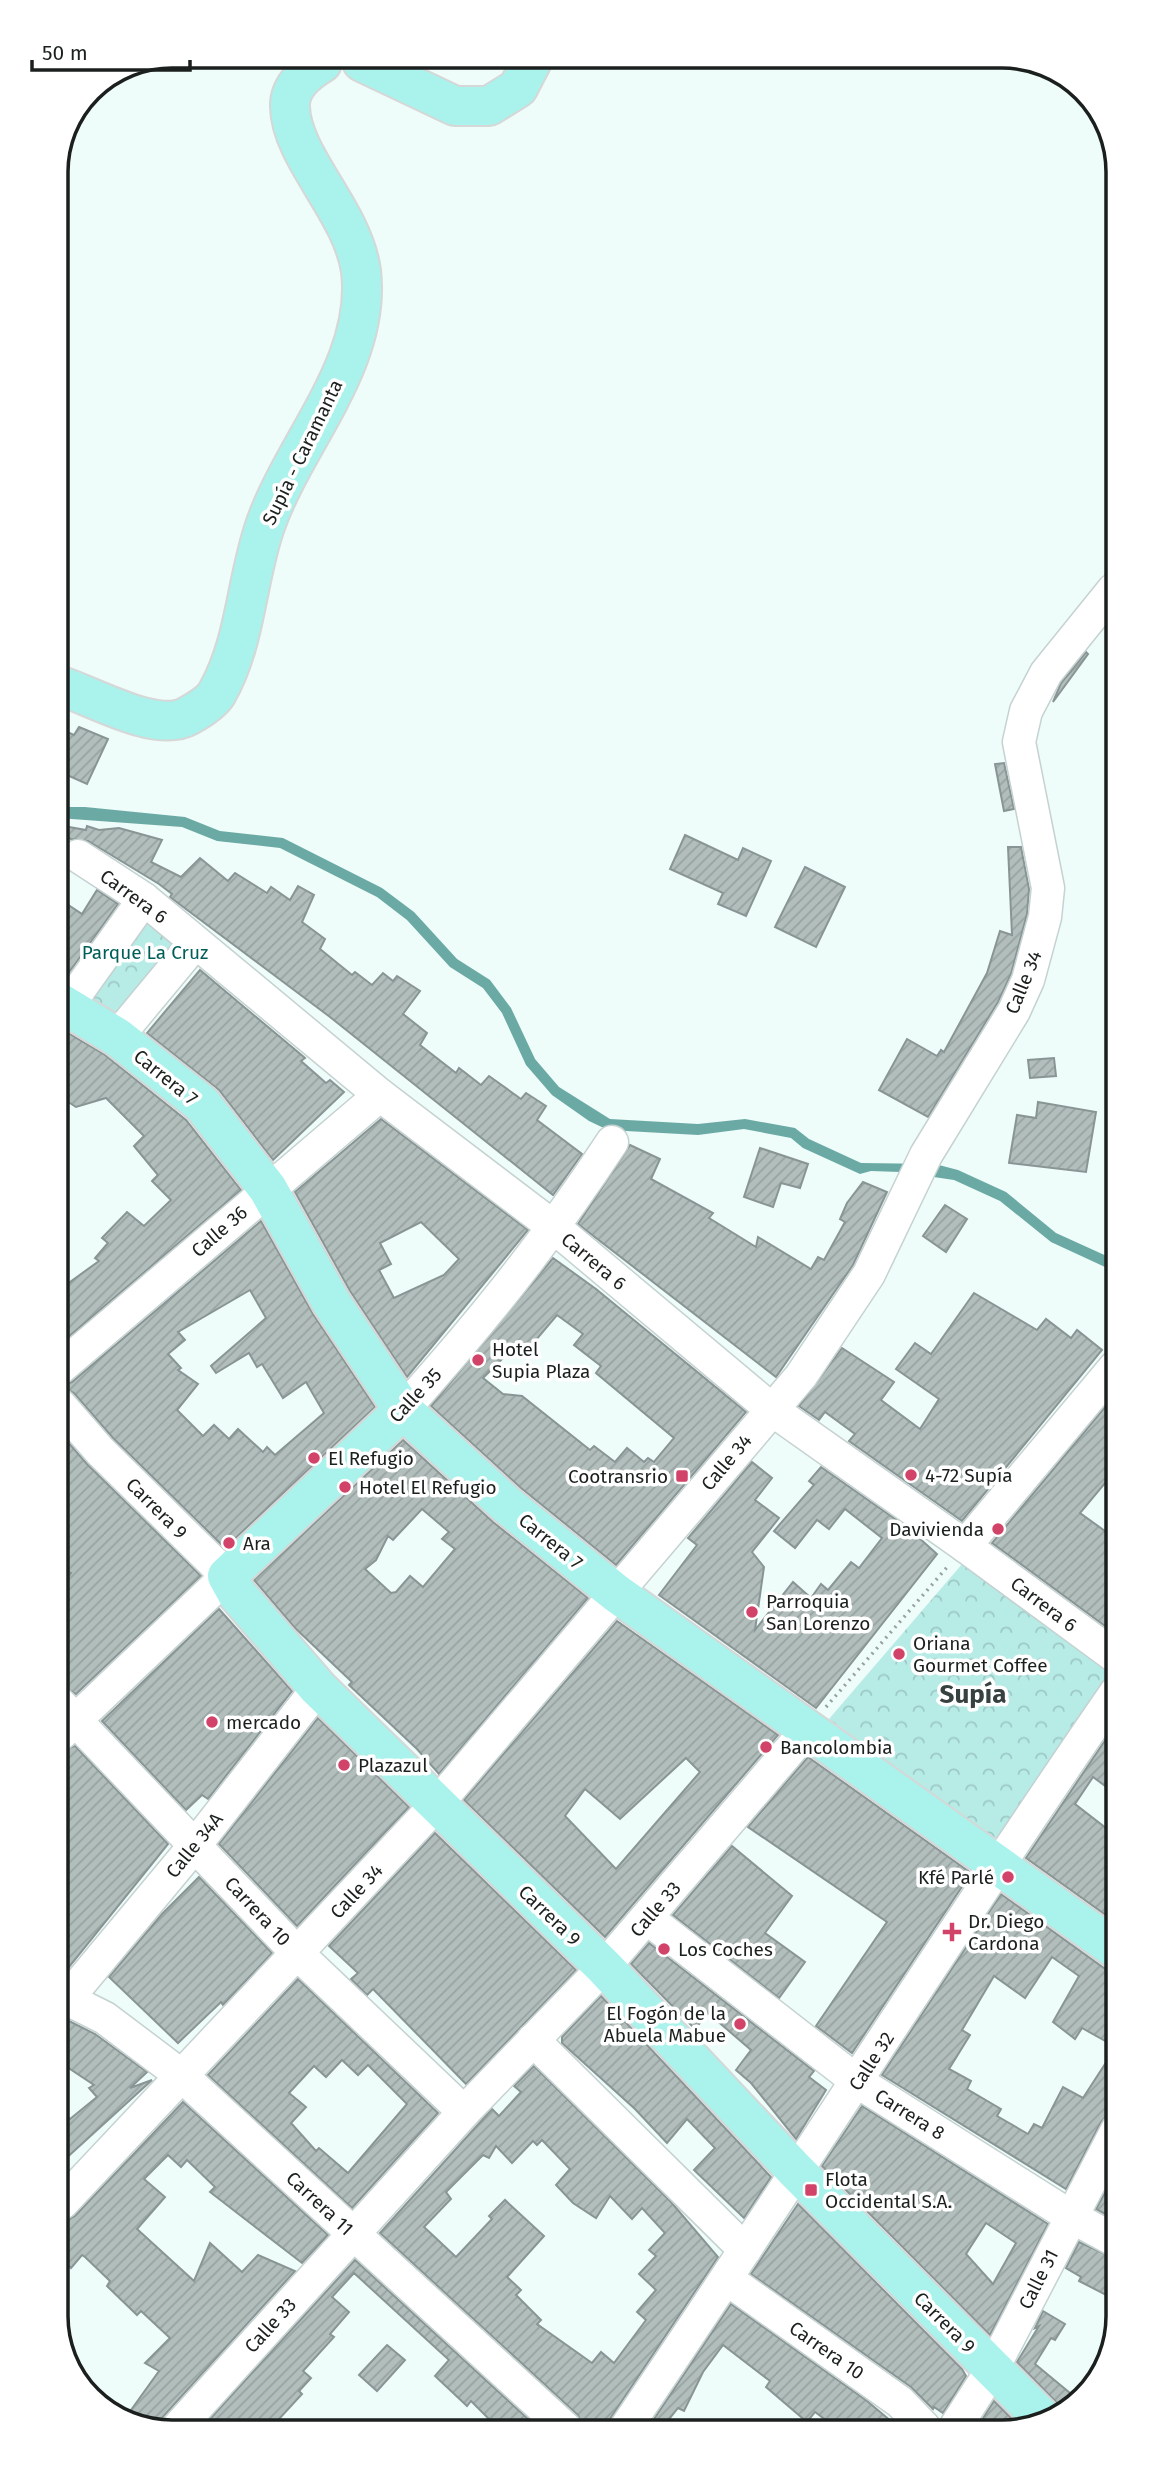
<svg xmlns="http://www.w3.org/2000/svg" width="1174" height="2488" viewBox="0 0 1174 2488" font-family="'Fira Sans',sans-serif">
<defs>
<pattern id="park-crowns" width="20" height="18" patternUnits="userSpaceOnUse" patternTransform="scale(1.75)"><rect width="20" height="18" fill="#b7ebe6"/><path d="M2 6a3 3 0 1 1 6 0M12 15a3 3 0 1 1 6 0" fill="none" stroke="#9dc9c5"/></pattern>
<pattern id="building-hatch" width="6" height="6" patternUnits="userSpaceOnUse" patternTransform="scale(1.75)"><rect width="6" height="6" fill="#b1bebc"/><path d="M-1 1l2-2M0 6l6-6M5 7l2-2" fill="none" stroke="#98a3a1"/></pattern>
</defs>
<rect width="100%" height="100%" fill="#eefcfa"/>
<g fill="url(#park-crowns)">
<polygon points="139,913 185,948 117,1029 73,1005"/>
<polygon points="969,1556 1116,1667 1116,1678 1002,1845 829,1719"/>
</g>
<polygon fill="#6baaa4" points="58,807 85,807 185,817 220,831 283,838 382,888 414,912 457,959 490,980 511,1008 535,1059 559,1087 610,1119 698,1124 745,1119 795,1128 809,1139 861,1163 935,1164 958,1170 1006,1192 1056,1233 1111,1258 1115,1262 1115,1277 1105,1267 1051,1242 1000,1201 954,1180 900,1172 871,1171 860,1174 803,1148 791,1138 744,1129 698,1135 608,1130 589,1121 552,1095 526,1065 502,1013 483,988 450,967 407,920 377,897 280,848 217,841 182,827 58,818"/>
<g fill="url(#building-hatch)" stroke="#899594" stroke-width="2" fill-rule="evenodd">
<polygon points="1086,652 1088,654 1053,702 1061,683"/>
<polygon points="79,727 108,739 87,784 58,771 58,728 74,735"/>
<polygon points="1004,763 1014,809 1004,811 995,764"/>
<polygon points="58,825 86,830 87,826 99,830 119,828 162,840 151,862 181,877 200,858 228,881 235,873 267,893 271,887 290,900 298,886 314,895 302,922 325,939 320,949 352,975 355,972 372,985 383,973 393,981 397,976 420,991 403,1014 427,1033 420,1045 456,1073 459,1068 481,1085 489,1076 521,1099 526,1093 546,1106 537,1120 582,1154 553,1195 330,1017 170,897 172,894 159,884 88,841 71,839 58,833"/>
<polygon points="685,835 738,860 743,848 771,861 746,916 718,904 723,893 670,869"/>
<polygon points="1008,847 1021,847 1029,889 1027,914 1011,974 998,1002 928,1117 879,1090 907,1039 937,1056 941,1050 944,1052 987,973 1000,931 1012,935"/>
<polygon points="805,867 845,887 816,947 775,927"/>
<polygon points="97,890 118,904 63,981 58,980 58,898 82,914"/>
<polygon points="200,970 305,1058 301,1061 326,1083 330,1080 344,1092 273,1160 219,1090 147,1033"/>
<polygon points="68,1033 105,1055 186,1120 241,1190 60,1344 59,1290 99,1261 95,1258 108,1243 102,1238 127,1212 144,1226 171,1200 152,1181 158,1175 134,1146 144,1136 106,1098 76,1107 59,1096 59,1039"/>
<polygon points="1054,1058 1056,1076 1030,1078 1028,1060"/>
<polygon points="1038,1102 1096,1112 1086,1172 1009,1163 1017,1115 1036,1118"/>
<path d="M381,1119L528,1230L407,1377L350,1291L295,1192ZM421,1222L459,1259L444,1275L394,1298L379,1270L391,1264L380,1243Z"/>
<polygon points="630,1145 660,1159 651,1179 713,1213 709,1218 756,1247 758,1237 811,1269 818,1257 824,1260 845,1222 840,1219 847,1203 863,1182 887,1192 853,1265 776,1377 578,1224"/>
<polygon points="760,1148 808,1164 800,1188 781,1183 773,1207 744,1197"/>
<polygon points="945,1205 967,1219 946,1252 923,1236"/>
<path d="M261,1221L313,1314L375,1407L225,1548L113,1438L74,1393L60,1386L72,1382ZM250,1290L266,1318L211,1366L216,1373L249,1353L257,1367L262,1364L283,1398L306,1382L324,1413L275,1455L267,1447L263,1452L238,1429L229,1439L214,1425L203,1436L177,1410L198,1384L178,1370L181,1368L168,1354L185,1340L178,1332Z"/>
<path d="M553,1258L596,1289L746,1412L616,1565L521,1488L431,1406ZM557,1315L583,1334L574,1345L601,1366L596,1373L674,1438L654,1462L648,1458L644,1462L627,1448L615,1462L594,1446L590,1450L522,1396L503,1394L483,1378L515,1346L525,1353Z"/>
<polygon points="974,1293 1037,1330 1046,1319 1071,1338 1077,1330 1102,1350 962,1521 849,1441 855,1434 825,1412 819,1420 799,1406 842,1348 894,1382 881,1400 920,1429 939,1399 896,1369 915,1343 931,1354"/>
<polygon points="1115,1395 1116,1470 1080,1513 1116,1539 1116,1634 992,1543"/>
<polygon points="60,1433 87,1464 201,1576 76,1694 60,1685 60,1587 71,1573 60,1567"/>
<path d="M403,1440L493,1522L588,1598L439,1774L417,1749L349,1685L352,1682L294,1627L254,1580ZM422,1509L449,1532L442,1539L455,1549L423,1587L410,1576L396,1592L391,1593L365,1569L376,1560L388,1536L393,1540Z"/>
<polygon points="752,1462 772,1478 755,1500 779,1518 752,1552 764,1567 755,1630 793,1582 811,1598 821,1584 828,1590 851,1562 859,1568 882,1538 845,1509 829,1529 817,1520 795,1548 774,1531 814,1485 809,1481 821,1467 908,1528 937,1554 816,1708 659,1595 697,1545 688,1538"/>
<polygon points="219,1609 292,1691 208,1799 202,1795 186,1810 102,1721"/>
<path d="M617,1621L778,1735L605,1937L464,1800ZM686,1758L700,1772L616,1869L565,1816L585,1789L620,1819Z"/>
<polygon points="318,1718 409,1807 297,1926 219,1844"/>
<polygon points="1116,1724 1116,1794 1093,1777 1075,1804 1106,1828 1117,1814 1117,1923 1026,1858"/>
<polygon points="75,1746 168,1844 61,1977 61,1751"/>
<polygon points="808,1757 971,1873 852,2053 816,2026 887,1922 748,1827"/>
<polygon points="435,1833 576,1970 466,2084 373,1989 367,1995 351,1979 358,1973 329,1946"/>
<polygon points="732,1846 792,1896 765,1933 805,1962 779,1998 673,1915"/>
<polygon points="199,1877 272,1953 223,2005 221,2002 178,2043 109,1977 162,1914"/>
<path d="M1001,1894L1104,1968L1117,1973V2112L1108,2114L1101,2122L1066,2189L882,2075ZM1052,1957L1079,1976L1053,2022L1075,2039L1082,2028L1116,2047L1083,2098L1063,2087L1042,2128L1034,2124L1028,2134L997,2116L1001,2109L967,2089L971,2081L949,2069L970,2035L962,2030L994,1976L1025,1998Z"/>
<polygon points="649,1943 814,2071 809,2077 826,2090 796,2139 751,2083 736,2070 751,2050 708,2013 695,2029 631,1964"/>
<path d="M298,1979L438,2113L352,2208L208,2075ZM342,2060L358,2075L368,2065L407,2104L348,2173L319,2148L316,2151L291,2123L306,2107L289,2093L314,2066L326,2077Z"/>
<polygon points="601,1996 771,2177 744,2218 694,2170 715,2148 687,2119 667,2143 635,2109 562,2043 562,2037"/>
<polygon points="61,2017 95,2034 147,2072 130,2088 152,2080 62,2162 62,2112 70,2119 97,2097 89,2088 94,2085 61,2063"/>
<path d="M534,2066L671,2202L718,2257L610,2419L607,2429H584L578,2415L380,2233L492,2109L499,2116L521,2092L514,2086ZM542,2140L570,2169L556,2185L573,2203L596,2218L610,2196L632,2219L642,2208L665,2233L649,2250L656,2256L639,2274L656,2290L637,2312L646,2320L614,2363L601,2352L592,2363L537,2324L541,2320L516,2295L521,2290L507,2277L544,2236L505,2200L489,2216L492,2219L456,2257L424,2227L451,2199L446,2192L483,2155L489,2158L496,2146L512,2163L533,2141L537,2145Z"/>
<polygon points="183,2102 328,2235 302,2263 210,2192 215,2187 187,2160 181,2167 168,2155 144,2179 165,2197 137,2229 194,2281 210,2243 242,2272 258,2255 295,2271 160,2420 156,2429 126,2417 159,2371 145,2363 170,2338 141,2311 137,2315 107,2286 110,2281 85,2257 82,2255 71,2268 62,2259 62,2229 66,2221 75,2216"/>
<path d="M862,2106L1048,2224L990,2335L822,2166ZM986,2223L1016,2243L993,2284L966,2254Z"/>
<polygon points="1118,2169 1118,2221 1096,2209"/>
<polygon points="798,2204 962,2369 966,2376 943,2413 934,2407 933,2409 911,2387 751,2274"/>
<polygon points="1079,2242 1118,2260 1118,2301 1079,2281 1081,2277 1066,2268"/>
<polygon points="355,2260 539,2429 520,2429 513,2424 507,2429 499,2429 471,2401 467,2406 435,2376 449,2360 354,2273 332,2297 349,2312 330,2334 334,2337 303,2371 311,2378 299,2391 302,2394 268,2431 199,2431"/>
<polygon points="731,2304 867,2401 898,2427 835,2427 815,2412 807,2422 766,2387 770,2381 723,2345 703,2372 684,2411 678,2408 662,2428 648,2428"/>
<polygon points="1043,2311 1065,2324 1055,2340 1051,2338 1035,2364 1076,2398 1062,2408 1017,2362 1039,2326 1035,2328"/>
<polygon points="387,2345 405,2360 377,2391 359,2375"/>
<polygon points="994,2401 1019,2426 978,2426"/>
</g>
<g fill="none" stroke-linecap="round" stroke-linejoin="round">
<g stroke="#c5d2d1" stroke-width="35">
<g id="minor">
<polyline points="78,856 144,899 380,1095 555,1228 771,1409 965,1546 1116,1657"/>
<polyline points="59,1018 144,899"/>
<polyline points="117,1037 195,943"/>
<polyline points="60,1368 380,1095"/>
<polyline points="60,1405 100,1451 227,1576 62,1733"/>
<path d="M403,1410C482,1322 547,1241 612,1142"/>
<polyline points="965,1546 1115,1367"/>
<polyline points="60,1704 298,1954 464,2112"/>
<polyline points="647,1918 858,2082 1070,2216 1118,2242"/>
<polyline points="61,1996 105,2018 182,2076 566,2429"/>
<polyline points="67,1999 196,1844 318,1688"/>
<polyline points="533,2040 745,2250"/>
<polyline points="62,2203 436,1805 801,1376 869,1274 926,1155 1014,1011 1028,980 1045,917 1048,888 1019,742 1026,711 1046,673 1113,590"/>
<polyline points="727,2279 900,2402 924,2427"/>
<polyline points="956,2426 992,2370 1117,2130"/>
<path d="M625,2429C791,2185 948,1935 1116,1692"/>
<polyline points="174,2432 464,2112 604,1967 807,1730"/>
</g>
</g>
<g stroke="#d6d7d7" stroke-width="42">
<g id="major">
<polyline points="362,62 455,106 489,106 518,88 532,61"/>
<path d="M58,685C91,695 156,734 188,716C197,711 212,702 217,693C246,642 246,581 265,526C294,442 372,364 361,271C353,212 291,157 290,107C289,87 307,72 322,63"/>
<polyline points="59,1002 117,1037 202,1104 268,1189 331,1302 403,1410 507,1505 616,1593 1117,1950"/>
<polyline points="403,1410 227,1576 237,1594 318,1688 604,1967 795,2170 1045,2421"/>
</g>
</g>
<polyline stroke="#97a1a0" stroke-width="3.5" stroke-dasharray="2 5" stroke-linecap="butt" points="826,1707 949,1565"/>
<use href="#minor" stroke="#fff" stroke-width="32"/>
<use href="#major" stroke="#aaf2ec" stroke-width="38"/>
</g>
<g fill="#d24369" stroke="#fff" stroke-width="2.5">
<circle cx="478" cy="1360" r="7"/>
<circle cx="314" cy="1458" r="7"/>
<circle cx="911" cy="1475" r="7"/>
<rect x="675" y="1469" width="14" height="14" rx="3.5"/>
<circle cx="345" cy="1487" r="7"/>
<circle cx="998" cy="1529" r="7"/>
<circle cx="229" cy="1543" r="7"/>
<circle cx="752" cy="1612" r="7"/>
<circle cx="899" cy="1654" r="7"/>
<circle cx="212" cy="1722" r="7"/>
<circle cx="766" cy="1747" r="7"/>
<circle cx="344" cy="1765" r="7"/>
<circle cx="1008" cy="1877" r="7"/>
<path d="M948.5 1921.5h7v7h7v7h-7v7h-7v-7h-7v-7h7z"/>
<circle cx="664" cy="1949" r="7"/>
<circle cx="740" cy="2024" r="7"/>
<rect x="804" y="2183" width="14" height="14" rx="3.5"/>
</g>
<g text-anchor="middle" stroke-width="7" stroke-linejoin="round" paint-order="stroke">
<g font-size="19" fill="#1b201f" stroke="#fff">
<text transform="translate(302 452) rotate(-64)" y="7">Supía - Caramanta</text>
<text transform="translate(134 896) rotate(36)" y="7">Carrera 6</text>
<text transform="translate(1023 982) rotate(-68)" y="7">Calle 34</text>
<text transform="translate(166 1077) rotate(39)" y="7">Carrera 7</text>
<text transform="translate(219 1231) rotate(-41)" y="7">Calle 36</text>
<text transform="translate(594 1261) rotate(40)" y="7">Carrera 6</text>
<text transform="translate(415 1395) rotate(-47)" y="7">Calle 35</text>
<text transform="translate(726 1462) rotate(-50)" y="7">Calle 34</text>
<text transform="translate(157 1508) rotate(45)" y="7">Carrera 9</text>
<text transform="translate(551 1541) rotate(39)" y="7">Carrera 7</text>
<text transform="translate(1044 1604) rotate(37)" y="7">Carrera 6</text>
<text transform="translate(194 1845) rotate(-51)" y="7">Calle 34A</text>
<text transform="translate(356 1891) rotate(-47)" y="7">Calle 34</text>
<text transform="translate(655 1909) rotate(-49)" y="7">Calle 33</text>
<text transform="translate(258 1911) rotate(47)" y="7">Carrera 10</text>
<text transform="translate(550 1915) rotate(44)" y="7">Carrera 9</text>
<text transform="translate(871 2061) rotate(-57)" y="7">Calle 32</text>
<text transform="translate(910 2114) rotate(32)" y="7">Carrera 8</text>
<text transform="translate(320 2203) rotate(43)" y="7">Carrera 11</text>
<text transform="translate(1038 2279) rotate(-63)" y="7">Calle 31</text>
<text transform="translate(945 2322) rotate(45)" y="7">Carrera 9</text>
<text transform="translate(270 2325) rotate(-48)" y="7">Calle 33</text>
<text transform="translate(827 2350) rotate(35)" y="7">Carrera 10</text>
</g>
<g font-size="19" fill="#005e59" stroke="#fff">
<text x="145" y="959">Parque La Cruz</text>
</g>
<g font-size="19" fill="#1b201f" stroke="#fff" text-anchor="start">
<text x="492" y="1356">Hotel<tspan x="492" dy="22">Supia Plaza</tspan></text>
<text x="328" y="1465">El Refugio</text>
<text x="925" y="1482">4-72 Supía</text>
<text x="668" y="1483" text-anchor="end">Cootransrio</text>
<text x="359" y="1494">Hotel El Refugio</text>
<text x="984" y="1536" text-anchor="end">Davivienda</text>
<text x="243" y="1550">Ara</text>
<text x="766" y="1608">Parroquia<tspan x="766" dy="22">San Lorenzo</tspan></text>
<text x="913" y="1650">Oriana<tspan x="913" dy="22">Gourmet Coffee</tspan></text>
<text x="226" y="1729">mercado</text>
<text x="780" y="1754">Bancolombia</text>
<text x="358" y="1772">Plazazul</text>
<text x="994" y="1884" text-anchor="end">Kfé Parlé</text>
<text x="968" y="1928">Dr. Diego<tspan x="968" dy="22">Cardona</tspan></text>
<text x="678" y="1956">Los Coches</text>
<text x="726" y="2020" text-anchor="end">El Fogón de la<tspan x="726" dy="22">Abuela Mabue</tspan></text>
<text x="825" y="2186">Flota<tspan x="825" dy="22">Occidental S.A.</tspan></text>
</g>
<g font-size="26" font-weight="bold" fill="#364140" stroke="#fff">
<text x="973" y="1703">Supía</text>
</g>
</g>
<path d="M0 0H1174V2488H0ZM172 68H1002A104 104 0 0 1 1106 172V2316A104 104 0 0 1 1002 2420H172A104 104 0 0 1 68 2316V172A104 104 0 0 1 172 68Z" fill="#fff" fill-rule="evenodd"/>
<path fill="none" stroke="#1b201f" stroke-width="3.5" d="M172 68H1002A104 104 0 0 1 1106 172V2316A104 104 0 0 1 1002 2420H172A104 104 0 0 1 68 2316V172A104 104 0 0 1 172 68Z"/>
<path d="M32 60v10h158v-10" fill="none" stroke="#1b201f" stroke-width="3.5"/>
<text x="42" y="60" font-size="21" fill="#1b201f" stroke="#ffffff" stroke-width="5" paint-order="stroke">50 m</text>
</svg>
